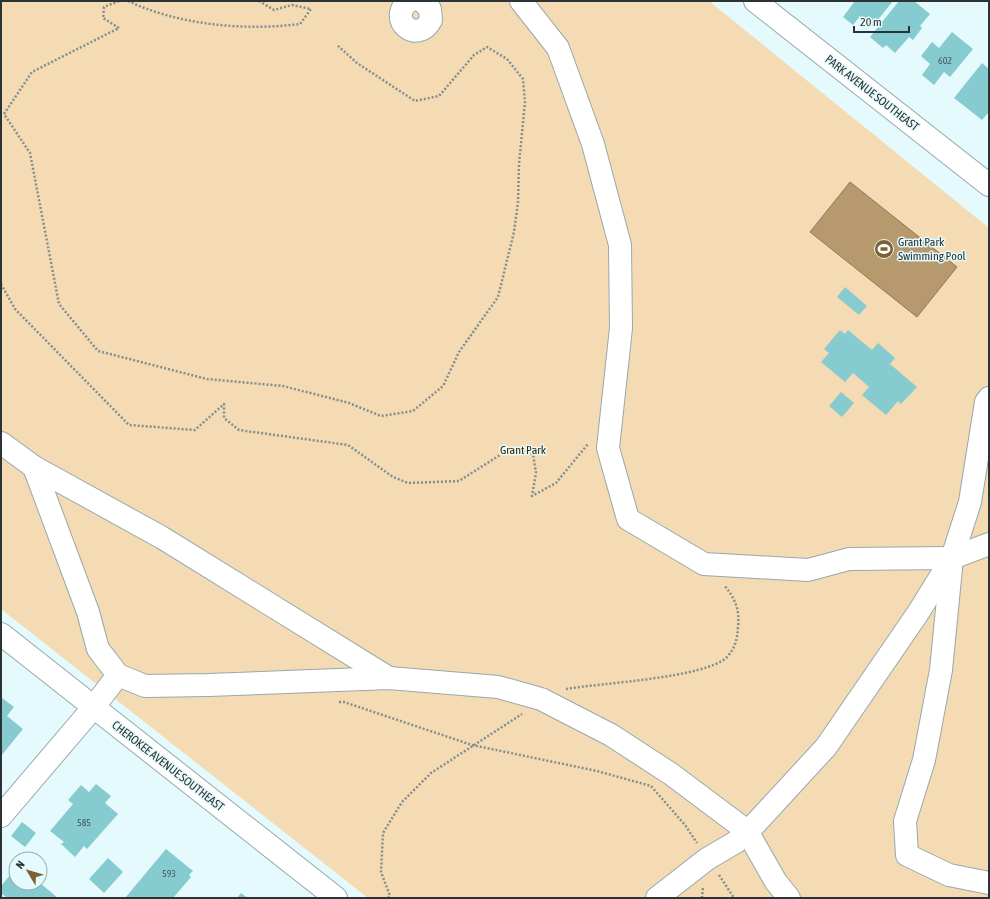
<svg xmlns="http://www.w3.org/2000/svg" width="990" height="899" viewBox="0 0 990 899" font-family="'Asap Condensed',sans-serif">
<rect width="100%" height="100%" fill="#e5fafc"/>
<polygon fill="#f5dbb3" points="1,1 709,1 989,228 989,898 368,898 1,609"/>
<polygon fill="#b6996d" stroke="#8c7a5c" points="850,182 957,267 917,317 810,232"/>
<g fill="#86cbd0">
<polygon points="855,1 893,1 873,26 860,16 853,25 843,17"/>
<polygon points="899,1 914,1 930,14 920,26 922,28 913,40 909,37 895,53 886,45 883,48 870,37"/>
<polygon points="952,32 973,49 950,77 944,72 934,85 922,75 930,64 921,56 932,42 939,48"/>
<polygon points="982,63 989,69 989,112 982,120 954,98"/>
<polygon points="845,287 867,306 859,315 837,297"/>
<polygon points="840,330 845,334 848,330 872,350 878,343 895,358 890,364 917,387 901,404 898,401 886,415 862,395 869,387 853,373 845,382 821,362 829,353 824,349"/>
<polygon points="841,392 854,403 842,417 829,406"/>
<polygon points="2,698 14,707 7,716 23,729 1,756"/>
<polygon points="96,784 111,796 105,803 118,814 87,849 84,846 75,857 61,844 64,842 50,831 73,804 68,800 81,785 89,792"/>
<polygon points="22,822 36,833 25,847 11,836"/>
<polygon points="166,849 193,871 189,875 191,877 173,898 125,898"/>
<polygon points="108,858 123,872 104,893 89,879"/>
<polygon points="15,869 16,883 40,883 58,898 7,898 1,893 1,886"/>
<polygon points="241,893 248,898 237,898"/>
</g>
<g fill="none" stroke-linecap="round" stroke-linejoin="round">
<g stroke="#96a9ab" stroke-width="24">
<g id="minor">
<path d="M409,1C386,19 417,46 431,20L430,9L422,1"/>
<polyline points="521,1 558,48 593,144 620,245 621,328 608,448 628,519 704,564 808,570 849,559 952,558"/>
<polyline points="755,1 989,185"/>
<polyline points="989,398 986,402 970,502 952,558 941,670 924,760 905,821 907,855 949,875 989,883"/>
<polyline points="1,443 34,467 161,537 389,678"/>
<polyline points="34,467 88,612 98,649 118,675 145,686 208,685 389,678 498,687 541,699 611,735 671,774 747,831 776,882 789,898"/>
<polyline points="1,634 336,898"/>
<polyline points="1,816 93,708 118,675"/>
<polyline points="657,898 707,859 736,842 756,823 826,747 918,613 952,558 989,544"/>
</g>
</g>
<g stroke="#818f90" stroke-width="2.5" stroke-dasharray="2 2" stroke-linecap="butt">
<polyline points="119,1 104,7 103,18 119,28 32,72 4,114 30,153 59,304 98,351 207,379 283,386 349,403 381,416 413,411 443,386 459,352 498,297 514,232 518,202 519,164 525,102 523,79 507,59 487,47 474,55 439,96 415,101 357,63 337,45"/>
<path d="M128,1C179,25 244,31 300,24L311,9L292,5L274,10L259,1"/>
<polyline points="1,284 15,309 129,425 195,430 224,404 224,418 239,430 348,445 393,477 408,483 459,481 511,448 533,454 536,473 532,496 556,483 588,444"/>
<path d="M566,689C600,683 706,678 727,657C736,647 737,639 738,627C740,610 735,598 724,585"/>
<polyline points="339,702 344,702 472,745 597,771 651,786 685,825 697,843"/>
<polyline points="719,875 734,898"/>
<polyline points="388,898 390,896 381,872 383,833 402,802 431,773 522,714"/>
<polyline points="702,898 703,887"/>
</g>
<use href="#minor" stroke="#fff" stroke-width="22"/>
</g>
<defs>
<g id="stadium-disc" transform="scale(1)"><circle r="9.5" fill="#7d6134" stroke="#e5fafc"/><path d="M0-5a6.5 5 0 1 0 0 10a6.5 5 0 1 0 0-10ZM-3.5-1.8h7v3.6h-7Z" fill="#fff"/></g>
</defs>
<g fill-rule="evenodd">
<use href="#stadium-disc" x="884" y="249"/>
</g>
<g text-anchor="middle" stroke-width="3" stroke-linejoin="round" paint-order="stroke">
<g font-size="10" fill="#42595b">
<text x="945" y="64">602</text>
<text x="84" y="826">585</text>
<text x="169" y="877">593</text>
</g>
<g font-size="12" fill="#2b3334" stroke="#e5fafc">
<text transform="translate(872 93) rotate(38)" y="4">PARK AVENUE SOUTHEAST</text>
<text transform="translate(168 766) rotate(38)" y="4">CHEROKEE AVENUE SOUTHEAST</text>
</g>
<g font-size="12" fill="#2b3334" stroke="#e5fafc" text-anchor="start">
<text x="898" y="246">Grant Park<tspan x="898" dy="14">Swimming Pool</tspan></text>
</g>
<g font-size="12" fill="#3c2801" stroke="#e5fafc">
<text x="523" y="454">Grant Park</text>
</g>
</g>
<rect width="990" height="899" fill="none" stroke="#2b3334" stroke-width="4"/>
<g transform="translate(28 871) rotate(308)"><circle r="19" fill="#e5fafc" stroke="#9baaac"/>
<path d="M0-3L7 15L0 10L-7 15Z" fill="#7d6134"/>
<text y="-6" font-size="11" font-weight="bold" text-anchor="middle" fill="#2b3334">N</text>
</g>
<path d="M854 26v6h55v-6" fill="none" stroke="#2b3334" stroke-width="2"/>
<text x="860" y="26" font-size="12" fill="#2b3334" stroke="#e5fafc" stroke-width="3" paint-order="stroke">20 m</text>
</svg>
